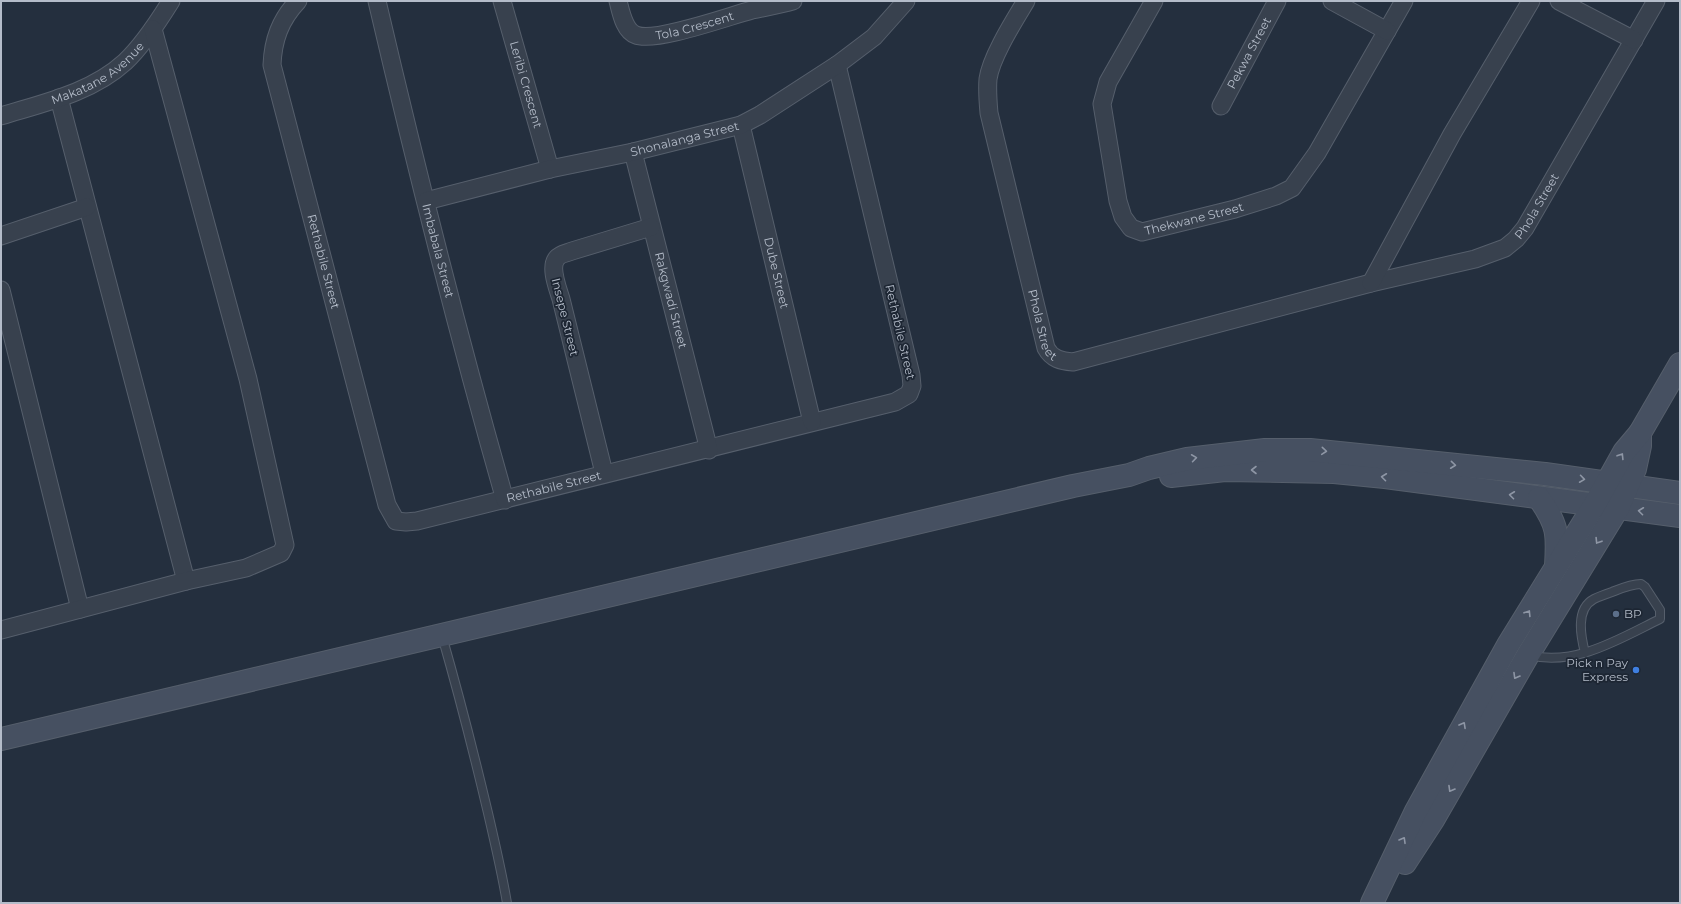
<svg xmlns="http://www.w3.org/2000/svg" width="1681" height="904" viewBox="0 0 1681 904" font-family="Montserrat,sans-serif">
<rect width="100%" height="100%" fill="#242f3e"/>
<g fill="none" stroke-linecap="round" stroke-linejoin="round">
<g stroke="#565f6c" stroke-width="10">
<g id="lane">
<path d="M442,636C459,695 474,754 488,813C495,843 502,873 507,903"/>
<path d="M1529,655C1575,667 1621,638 1660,619V610L1645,587L1641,584C1631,584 1622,588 1612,592C1606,594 1600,596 1594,599C1575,609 1581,637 1585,653"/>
</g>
</g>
<g stroke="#565f6c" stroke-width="19">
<g id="street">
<path id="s1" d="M298,1C280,20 273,40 272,65L387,505L396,521L406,522L417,521L895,402L909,394L912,386L911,375L837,65"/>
<path id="s2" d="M377,1C416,168 458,335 505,500"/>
<path id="s3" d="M502,1L550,169"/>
<path id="s4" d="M618,1C621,12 624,31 636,35C655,43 729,16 752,10C766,7 780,5 793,1"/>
<path id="s5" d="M1026,1C1014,21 991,57 988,79C987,91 988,102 989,113L1046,348C1052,359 1061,361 1073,362L1371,283L1475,259L1505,248L1516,239L1525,228L1656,1"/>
<path id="s6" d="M1154,1L1108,82L1102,104L1118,201L1123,217L1131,228L1142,232L1235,209L1276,196L1292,188L1317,153L1404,1"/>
<polyline points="1332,1 1387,31"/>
<polyline points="1559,1 1634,40"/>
<polyline points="59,98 186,581"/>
<path id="s7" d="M1221,106L1277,1"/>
<path id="s8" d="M1,116C43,103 91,93 125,62C143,45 158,22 171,1"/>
<path id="s9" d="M741,125L812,422"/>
<path id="s10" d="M633,152L709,450"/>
<path id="s11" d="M426,201L550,169L633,152L741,125L760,115L837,65L874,37L906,1"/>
<polyline points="1,236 87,207"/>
<polyline points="1371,283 1452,134 1531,1"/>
<polyline points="1,290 80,609"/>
<path d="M604,473L561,299C558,289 549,267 557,258C560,254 567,253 572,251L651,227"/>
<polyline points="1,630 186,581 246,568 281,553 285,545 248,379 153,29"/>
</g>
</g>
<g stroke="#565f6c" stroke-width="24">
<g id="secondary">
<polyline points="1171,476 1225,470 1334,472 1385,477 1680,516"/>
<path d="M1539,498C1558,525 1558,534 1556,566"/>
<polyline points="1,739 1073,486 1129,475 1149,468 1187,459 1265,450 1310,450 1545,474 1680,493"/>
<polyline points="1405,863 1433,820 1528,655 1618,508 1635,469 1640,446 1640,433"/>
<polyline points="1372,903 1416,811 1508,645 1595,504 1624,452 1640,433 1680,364"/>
</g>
</g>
<use href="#lane" stroke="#38414e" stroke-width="8"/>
<use href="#street" stroke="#38414e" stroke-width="17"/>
<use href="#secondary" stroke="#465061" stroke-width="22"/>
</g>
<defs><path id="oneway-chevron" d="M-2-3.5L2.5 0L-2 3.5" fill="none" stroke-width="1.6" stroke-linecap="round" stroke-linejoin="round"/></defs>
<g stroke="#8e96a5">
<use href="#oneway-chevron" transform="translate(1324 451) rotate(5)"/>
<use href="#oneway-chevron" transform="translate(1621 456) rotate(-58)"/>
<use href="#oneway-chevron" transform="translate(1194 458) rotate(-8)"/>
<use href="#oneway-chevron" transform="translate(1453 465) rotate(6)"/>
<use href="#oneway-chevron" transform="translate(1254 470) rotate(-180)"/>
<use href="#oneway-chevron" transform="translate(1384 477) rotate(-173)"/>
<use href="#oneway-chevron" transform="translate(1582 479) rotate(8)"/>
<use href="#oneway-chevron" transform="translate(1512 495) rotate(-173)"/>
<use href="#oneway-chevron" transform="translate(1641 511) rotate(-173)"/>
<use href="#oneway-chevron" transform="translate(1598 541) rotate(122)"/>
<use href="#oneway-chevron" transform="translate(1528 613) rotate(-58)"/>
<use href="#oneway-chevron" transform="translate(1516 676) rotate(120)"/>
<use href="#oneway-chevron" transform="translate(1463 725) rotate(-61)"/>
<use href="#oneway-chevron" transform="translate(1451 789) rotate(120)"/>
<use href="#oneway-chevron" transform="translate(1403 840) rotate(-60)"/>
</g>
<circle fill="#5c6f8a" stroke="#1d2633" stroke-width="1.5" cx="1616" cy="614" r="4"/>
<circle fill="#3f7fe0" stroke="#1d2633" stroke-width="1.5" cx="1636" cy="670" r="4"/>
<g text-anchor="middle" stroke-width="3.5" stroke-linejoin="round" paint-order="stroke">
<g font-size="12" fill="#b4bcc9" stroke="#1d2633">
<text dy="4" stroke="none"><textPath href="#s4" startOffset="100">Tola Crescent</textPath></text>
<text dy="4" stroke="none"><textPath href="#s7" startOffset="60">Pekwa Street</textPath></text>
<text dy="4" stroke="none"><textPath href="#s8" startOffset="107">Makatane Avenue</textPath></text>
<text dy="4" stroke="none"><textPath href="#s3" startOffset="87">Leribi Crescent</textPath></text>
<text dy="4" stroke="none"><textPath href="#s11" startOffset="266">Shonalanga Street</textPath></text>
<text dy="4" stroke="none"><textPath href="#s5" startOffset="895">Phola Street</textPath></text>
<text dy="4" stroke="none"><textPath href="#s6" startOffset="310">Thekwane Street</textPath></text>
<text dy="4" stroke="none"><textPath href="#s2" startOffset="257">Imbabala Street</textPath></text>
<text dy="4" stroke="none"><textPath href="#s1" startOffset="274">Rethabile Street</textPath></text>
<text dy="4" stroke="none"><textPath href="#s9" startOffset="152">Dube Street</textPath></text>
<text dy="4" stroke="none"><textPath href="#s10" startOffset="153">Rakgwadi Street</textPath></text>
<text transform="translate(565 317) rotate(76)" y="4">Insepe Street</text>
<text dy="4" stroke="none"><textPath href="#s5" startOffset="340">Phola Street</textPath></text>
<text transform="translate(900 332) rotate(77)" y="4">Rethabile Street</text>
<text dy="4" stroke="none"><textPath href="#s1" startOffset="706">Rethabile Street</textPath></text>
</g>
<g font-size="12" fill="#b4bcc9" stroke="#1d2633" text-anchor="start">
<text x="1624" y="618">BP</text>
<text x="1628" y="667" text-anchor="end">Pick n Pay<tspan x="1628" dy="14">Express</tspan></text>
</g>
</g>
<rect width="1681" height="904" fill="none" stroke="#b4bcc9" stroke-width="4"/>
</svg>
